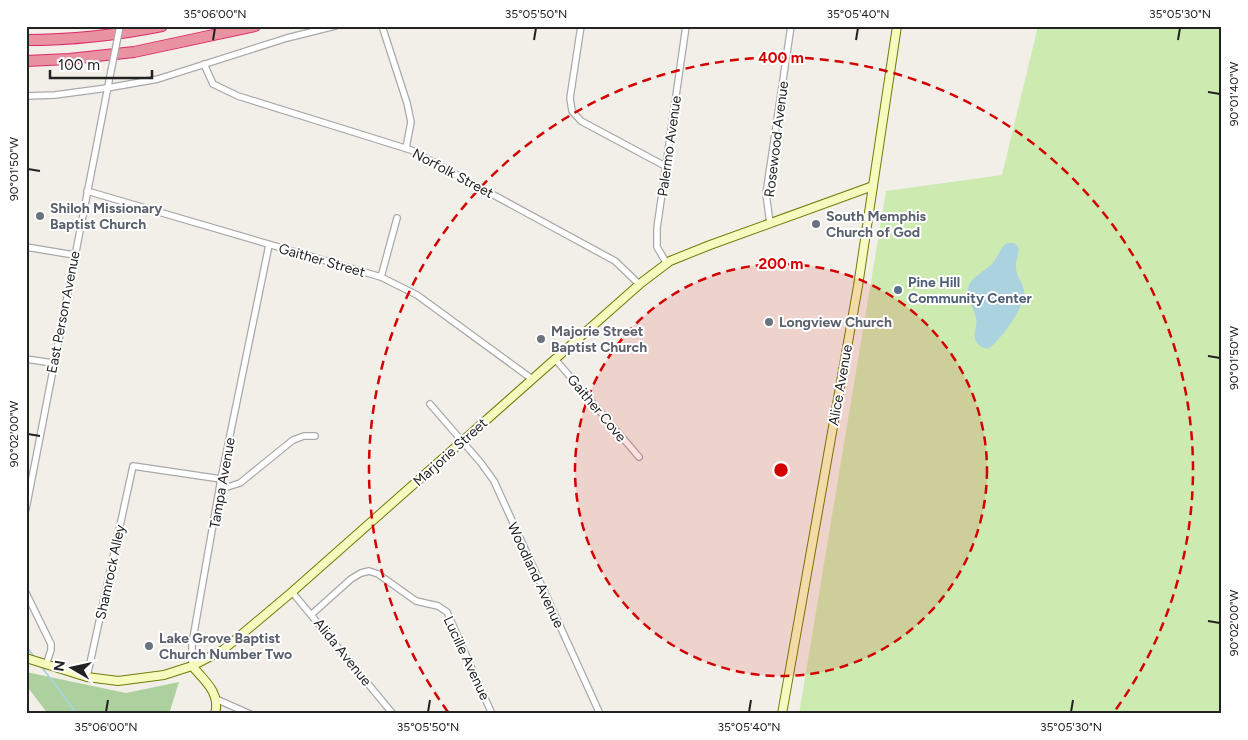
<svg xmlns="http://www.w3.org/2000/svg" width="1248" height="740" viewBox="0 0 1248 740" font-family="Figtree,sans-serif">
<rect width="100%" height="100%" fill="#f2efe9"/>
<polygon fill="#cdebb0" points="1038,26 1222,26 1222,714 799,714 886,191 1002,175"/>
<polygon fill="#add19e" points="26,672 126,693 179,682 169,714 48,714 26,685"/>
<path fill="#aad3df" d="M1007,243H1014L1018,246C1020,254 1015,260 1016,269C1017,277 1023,283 1024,291C1026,306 1001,340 988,349C983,348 978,346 976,341C972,334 978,326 976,318C974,306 964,298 969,285C972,277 985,271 992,264C998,258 999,248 1007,243Z"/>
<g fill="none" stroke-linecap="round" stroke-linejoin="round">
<g stroke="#aad3df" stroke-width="2">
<polyline points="26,646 35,658"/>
<polyline points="41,666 77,714"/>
</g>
<g stroke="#a9a9a9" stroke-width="8">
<g id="street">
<polyline points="382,26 407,103 411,122 406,148"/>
<polyline points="581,26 570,98 572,111 581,121 665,166"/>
<polyline points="204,64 213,84 238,96 411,150 615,261 639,284"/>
<polyline points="26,96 55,95 107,88 158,79 287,38 335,26"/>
<polyline points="87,191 381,277 417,295 532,379"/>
<polyline points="770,223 766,194 791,26"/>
<polyline points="26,247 74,255"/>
<polyline points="667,264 657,247 657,228 686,26"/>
<polyline points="381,277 397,218"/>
<polyline points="26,359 53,363"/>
<polyline points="555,359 639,457"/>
<polyline points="430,404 481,463 494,481 600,714"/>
<polyline points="221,489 240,483 293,440 304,436 315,436"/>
<polyline points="26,509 111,71"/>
<polyline points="292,592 393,714"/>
<polyline points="26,593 51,644 51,650 46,665"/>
<polyline points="312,614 351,579 361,573 369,571 378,574 416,601 438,606 447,612 492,714"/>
<polyline points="192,666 192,644 221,479 269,245"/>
<polyline points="87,677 133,466 221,479"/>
<polyline points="216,699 250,714"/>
</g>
</g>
<g stroke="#707d05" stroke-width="10">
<g id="secondary">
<polyline points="26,658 87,677 118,681 164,675 192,666 223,650 292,592 641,283 670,261 710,245 873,186"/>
<path d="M192,666C204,680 221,693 215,714"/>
<polyline points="782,714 858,286 897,26"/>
</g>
</g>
<g stroke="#dc2a67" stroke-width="12">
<g id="highway">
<path d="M26,40C73,40 117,35 162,26"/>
<polyline points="26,61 69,59 134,52 255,26"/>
</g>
</g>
<use href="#street" stroke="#fff" stroke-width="5.5"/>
<use href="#secondary" stroke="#f7fabf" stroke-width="8"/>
<use href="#highway" stroke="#e892a2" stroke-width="10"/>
<g stroke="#a9a9a9" stroke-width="8" stroke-linecap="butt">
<polyline id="street-bridge" points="111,71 120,26"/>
</g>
<use href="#street-bridge" stroke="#fff" stroke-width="5.5"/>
</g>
<path fill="none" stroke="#222" stroke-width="2" d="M213,40L215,28M534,40L536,28M856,40L858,28M1178,40L1180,28M1208,92L1220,94M28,169L40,171M1208,356L1220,358M28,434L40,436M1208,621L1220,623M106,712L108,700M428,712L430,700M749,712L751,700M1071,712L1073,700"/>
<circle cx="781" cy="470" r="206" fill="#d40000" fill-opacity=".12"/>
<g fill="none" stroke="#d40000" stroke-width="2.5" stroke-dasharray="9 6">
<circle cx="781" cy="470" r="206"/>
<path d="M448 712A412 412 0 1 1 1114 712"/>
</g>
<g fill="#6b7280" stroke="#fff" stroke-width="2">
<circle cx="40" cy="216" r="5"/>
<circle cx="816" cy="224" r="5"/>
<circle cx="769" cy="322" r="5"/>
<circle cx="541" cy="339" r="5"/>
<circle cx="149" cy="646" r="5"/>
</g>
<circle fill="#5c6f8a" stroke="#fff" stroke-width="2" cx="898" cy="290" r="5"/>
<g text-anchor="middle" stroke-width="4" stroke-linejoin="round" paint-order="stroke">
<g font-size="14" fill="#222" stroke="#fff">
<text transform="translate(776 139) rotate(-83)" y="5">Rosewood Avenue</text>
<text transform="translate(669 146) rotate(-82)" y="5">Palermo Avenue</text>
<text transform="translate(453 173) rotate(28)" y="5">Norfolk Street</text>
<text transform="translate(322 260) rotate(16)" y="5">Gaither Street</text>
<text transform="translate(63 312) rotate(-79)" y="5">East Person Avenue</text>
<text transform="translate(840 385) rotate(-80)" y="5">Alice Avenue</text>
<text transform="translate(597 408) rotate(50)" y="5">Gaither Cove</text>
<text transform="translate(450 452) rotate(-42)" y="5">Marjorie Street</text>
<text transform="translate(222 483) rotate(-80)" y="5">Tampa Avenue</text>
<text transform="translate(110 572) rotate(-78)" y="5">Shamrock Alley</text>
<text transform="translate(536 575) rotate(65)" y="5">Woodland Avenue</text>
<text transform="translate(343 652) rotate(51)" y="5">Alida Avenue</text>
<text transform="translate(467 658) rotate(65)" y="5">Lucille Avenue</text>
</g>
<g font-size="14" font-weight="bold" fill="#5b616d" stroke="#fff" text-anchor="start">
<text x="50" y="213">Shiloh Missionary<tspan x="50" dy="16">Baptist Church</tspan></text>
<text x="826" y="221">South Memphis<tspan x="826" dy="16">Church of God</tspan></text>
<text x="779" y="327">Longview Church</text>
<text x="551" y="336">Majorie Street<tspan x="551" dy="16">Baptist Church</tspan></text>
<text x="159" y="643">Lake Grove Baptist<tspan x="159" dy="16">Church Number Two</tspan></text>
</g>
<g font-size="14" font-weight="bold" fill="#4e5e75" stroke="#fff" text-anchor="start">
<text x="908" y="287">Pine Hill<tspan x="908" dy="16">Community Center</tspan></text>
</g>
</g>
<circle cx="781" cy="470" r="8" fill="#d40000" stroke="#fff" stroke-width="2.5"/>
<g font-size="15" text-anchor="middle" font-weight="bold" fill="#d40000" stroke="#fff" stroke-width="4" stroke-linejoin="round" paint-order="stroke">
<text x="781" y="63">400 m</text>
<text x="781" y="269">200 m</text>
</g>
<rect width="1248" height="740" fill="none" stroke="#ffffff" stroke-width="55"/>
<g transform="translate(72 668) rotate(279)" stroke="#ffffff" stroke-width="4" paint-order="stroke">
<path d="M0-4L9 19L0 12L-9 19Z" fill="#222222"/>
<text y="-8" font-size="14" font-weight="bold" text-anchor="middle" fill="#222222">N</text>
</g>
<path d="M50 70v8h102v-8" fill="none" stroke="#222222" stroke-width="2.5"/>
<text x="58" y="70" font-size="15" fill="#222222" stroke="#ffffff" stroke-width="4" paint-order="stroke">100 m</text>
<rect x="28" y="28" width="1192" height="684" fill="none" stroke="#222" stroke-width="2"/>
<g font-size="12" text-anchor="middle" fill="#222">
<text x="215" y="18">35°06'00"N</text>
<text x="536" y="18">35°05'50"N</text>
<text x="858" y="18">35°05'40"N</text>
<text x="1180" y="18">35°05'30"N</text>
<text transform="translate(1234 94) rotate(-90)" y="4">90°01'40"W</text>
<text transform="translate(14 169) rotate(-90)" y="4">90°01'50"W</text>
<text transform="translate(1234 358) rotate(-90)" y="4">90°01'50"W</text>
<text transform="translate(14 434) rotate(-90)" y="4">90°02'00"W</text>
<text transform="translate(1234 623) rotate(-90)" y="4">90°02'00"W</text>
<text x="106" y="731">35°06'00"N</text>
<text x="428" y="731">35°05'50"N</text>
<text x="749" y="731">35°05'40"N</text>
<text x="1071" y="731">35°05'30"N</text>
</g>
</svg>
